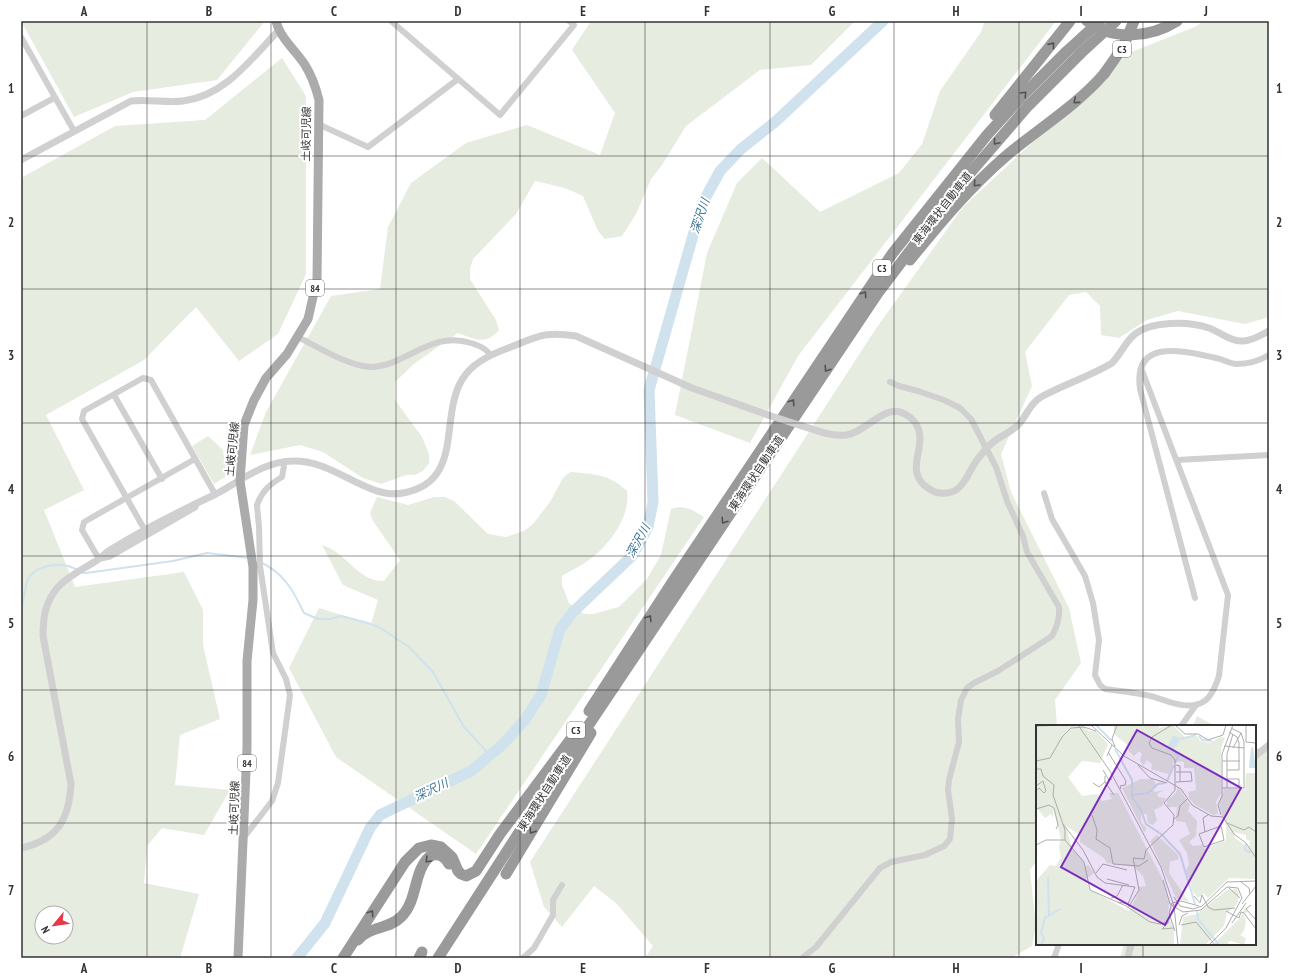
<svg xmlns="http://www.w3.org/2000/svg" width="1290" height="979" viewBox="0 0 1290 979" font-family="'PT Sans Narrow','Noto Sans JP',sans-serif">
<rect width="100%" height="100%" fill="#fff"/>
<g fill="#e6ecdf" fill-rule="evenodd">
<polygon points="21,21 265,21 217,80 133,92 74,117"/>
<path d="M591,21H855L811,65L760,70L686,126L662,165L651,179L636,214L622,236L605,239L598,231L583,196L565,188L535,181L516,214L473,259L470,269V279L496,320L499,330C485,346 475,339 458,333L415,363L395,382V400L422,437L429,454V463L423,471L415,475H406L381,484L363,478L323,452L300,445L250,455L266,412L331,296L380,289L388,227L411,183L466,143L527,125L600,155L615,113L572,50Z"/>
<polygon points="985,21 1056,21 798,356 750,443 675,415 707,253 737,183 762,158 820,212 899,173 922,144 940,91 981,32"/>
<polygon points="1202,21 1269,21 1269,317 1245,324 1178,311 1147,320 1119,338 1101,335 1100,306 1086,292 1069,295 1025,352 1032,386 1001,454 1011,492 1069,608 1081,663 1055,700 1057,726 1037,726 1037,860 1030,870 1036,926 1032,946 1011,958 645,958 653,946 616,903 594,886 562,927 544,907 530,862 875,330 963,207 1129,53 1197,26"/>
<path d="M282,58L306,96V274L278,334L239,361L196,307L144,360L46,415L84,490L44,510L75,587L184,572L203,610V645L220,719L180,735L175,785L230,790L204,835L162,828L147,846L144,883L199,894L180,958H21V178L115,126L205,120ZM42,913H66V937H42Z"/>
<polygon points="208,436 223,450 226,473 225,477 214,484 192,446"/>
<path d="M570,472C594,474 609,474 627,491C630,516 613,540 594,556C585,564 573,569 562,576V585L569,603L584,614H593L619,607L647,579L661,555L671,509C684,504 693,510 704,517L476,854L336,757L289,668L319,608L371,624L378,600L343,585L322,545C345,551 358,582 384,581L400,560L373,521L370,513L377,497L408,505L434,497H445L454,501L488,534L506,537L524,531L533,524L550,502L563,478Z"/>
<polygon points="1197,716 1215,726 1193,726"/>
<polygon points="1255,747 1261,750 1269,751 1269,958 1120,958 1124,944 1255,944"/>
</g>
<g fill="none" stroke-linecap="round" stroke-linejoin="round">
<g stroke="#cfe2ee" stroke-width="2">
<path d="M260,562C284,573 293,590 304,613L318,619H330L341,616L368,623L379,627L409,647L433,672L464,727L490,755"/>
<polyline points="81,572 86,573 173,561 207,553 249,558"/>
<path d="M21,613C23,605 25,583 29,577C40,563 64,562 78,570"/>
</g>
<polyline stroke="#cfe2ee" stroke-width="11" points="297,958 325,923 370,828 380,815 471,771 502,745 525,720 541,695 560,629 573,612 632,556 648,527 653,502 649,390 702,204 720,171 741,149 775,122 883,21"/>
<g stroke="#d0d0d0" stroke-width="6">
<polyline points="391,21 500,115 574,25 569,21"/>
<polyline points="21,37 74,131"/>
<polyline points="21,116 54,98"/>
<polyline points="318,124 368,147 458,79"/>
<path d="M298,337C318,347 350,367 372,367C407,365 432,330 471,343C480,346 485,348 491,355"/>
<polyline points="114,395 162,479"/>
<polyline points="1177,460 1269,455"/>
<path d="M1044,493L1052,519L1085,576L1093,603L1099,640L1095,675L1100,685L1105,689C1119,691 1132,692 1146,695C1163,698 1186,712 1203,702C1211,698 1216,685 1219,676L1228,595L1141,368"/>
<polyline points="147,534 82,419 84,411 143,378 151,380 215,494"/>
<polyline points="99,559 82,530 84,522 195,459"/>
<path d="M1195,598L1140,389C1133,337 1184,351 1216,358C1223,359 1229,364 1237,364C1249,364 1259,361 1269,355"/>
<polyline points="1181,726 1196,705"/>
<path d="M245,836L272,801L278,783L290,695L286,679L273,653L260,566L259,527L257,505C262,491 270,484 282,477L284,466L282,462"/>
<polyline points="523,958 534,948 553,915 553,900 562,885"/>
<path d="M802,958L816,947L880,868L891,862L925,855L944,846L950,839L952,819L948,790L949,780L959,742L958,719L961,700L967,688L974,683L998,671L1052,636C1057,627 1060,618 1059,607L1027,552L1023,536L1007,501L996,467L971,419L960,408L944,400L918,391L899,386L890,382"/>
<polyline points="1054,958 1059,944"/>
</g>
<g stroke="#d0d0d0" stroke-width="7">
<path d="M21,160L131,101C148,99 166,103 183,101C225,96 251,59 278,31"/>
<path d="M802,426C817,430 831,437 846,435C866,432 882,407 900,412C904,413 908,416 911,418C934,439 903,466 924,485C929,489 934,493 940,493C966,496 967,469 981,455C985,450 990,444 996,440C1003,435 1012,431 1018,425C1027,416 1029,404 1041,397C1064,384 1089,377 1112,363C1121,354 1125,342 1135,334C1152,321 1188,321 1209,328C1220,332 1231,342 1243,341C1252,341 1261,335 1269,331"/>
<polyline points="101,558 110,556 195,507"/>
<polyline points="1255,756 1269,745"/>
<path d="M21,848C58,840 69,819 71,784L43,636C43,618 45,602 58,587C68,576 83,569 96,561C101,558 105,553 110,550C144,529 180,511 216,494C240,481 265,461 293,461C335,460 367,500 403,493C468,481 436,411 466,374C477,360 495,353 511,347C538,336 546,331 576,336L692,388L768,415"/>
<polyline points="1128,958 1131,944"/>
</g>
<path stroke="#ababab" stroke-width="9" d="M238,958L247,748V661L253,600V567L240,481L244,425L254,400L266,378L287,354L308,319L313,297L317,280L319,100C316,88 312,76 305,65C296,51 280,38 276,21"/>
<g stroke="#9a9a9a" stroke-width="11">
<path d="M1087,21C1113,41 1150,38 1177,21"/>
<polyline points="995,115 1070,21"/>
<path d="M910,260C940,223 970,187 1006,156C1038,129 1076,106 1104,74"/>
<polyline points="589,711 673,581 892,254 987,135 1025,93 1066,52"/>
<polyline points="506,874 591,733"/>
<path d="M358,940C371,925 388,930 401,917C418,901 413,871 430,856C439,853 445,856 449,864"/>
<polyline points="343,958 405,862 419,848 431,845 441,847 452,857 458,871 461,874 466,876 476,871 500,834 570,740"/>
<polyline points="419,958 422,952"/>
<polyline points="438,958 576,744 878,293 959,186 1028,106 1081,53"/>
</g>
<polyline stroke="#d0d0d0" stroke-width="7" points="768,415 802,426"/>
<g stroke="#9a9a9a" stroke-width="11">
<polyline points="1066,52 1100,21"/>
<polyline points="1081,53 1116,21"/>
<polyline points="1104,74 1123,47 1134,21"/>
</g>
</g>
<defs><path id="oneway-chevron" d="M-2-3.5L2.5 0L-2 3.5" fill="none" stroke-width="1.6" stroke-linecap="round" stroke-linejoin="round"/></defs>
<g stroke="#525252">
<use href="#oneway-chevron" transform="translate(1052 45) rotate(-51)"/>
<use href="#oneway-chevron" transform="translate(1024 94) rotate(-46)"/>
<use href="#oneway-chevron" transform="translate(1076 101) rotate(140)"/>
<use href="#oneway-chevron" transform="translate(996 142) rotate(130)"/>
<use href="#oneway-chevron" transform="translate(976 184) rotate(133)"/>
<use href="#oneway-chevron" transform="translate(864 294) rotate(-55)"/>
<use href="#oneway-chevron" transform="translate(827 369) rotate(124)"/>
<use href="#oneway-chevron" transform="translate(792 402) rotate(-57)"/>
<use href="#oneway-chevron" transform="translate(724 521) rotate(124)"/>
<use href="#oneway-chevron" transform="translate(649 618) rotate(-58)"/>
<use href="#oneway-chevron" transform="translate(532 831) rotate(122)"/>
<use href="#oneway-chevron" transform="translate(428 860) rotate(135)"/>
<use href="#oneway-chevron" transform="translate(371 913) rotate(-56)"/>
</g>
<path fill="none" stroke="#333" stroke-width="1" stroke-opacity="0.55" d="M147,21V958M271,21V958M396,21V958M520,21V958M645,21V958M770,21V958M894,21V958M1019,21V958M1143,21V726M21,156H1269M21,289H1269M21,423H1269M21,556H1269M21,690H1269M21,823H1037M1255,823H1269M1143,944V958"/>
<g text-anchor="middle" stroke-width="4" stroke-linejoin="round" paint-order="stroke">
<g fill="#fff" stroke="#707070" stroke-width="1">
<rect x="1113" y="41" width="18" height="16" rx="3"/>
<rect x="873" y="260" width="18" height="16" rx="3"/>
<rect x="306" y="280" width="18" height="16" rx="3"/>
<rect x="567" y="722" width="18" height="16" rx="3"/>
<rect x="238" y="755" width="18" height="16" rx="3"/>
</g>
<g font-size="10" font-weight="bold" fill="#333">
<text x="1122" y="53">C3</text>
<text x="882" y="272">C3</text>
<text x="315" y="292">84</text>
<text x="576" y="734">C3</text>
<text x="247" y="767">84</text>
</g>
<g font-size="11" fill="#333" stroke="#fff">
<text transform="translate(306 134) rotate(-89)" y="4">土岐可児線</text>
<text transform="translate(942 208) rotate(-52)" y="4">東海環状自動車道</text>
<text transform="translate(232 449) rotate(-84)" y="4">土岐可児線</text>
<text transform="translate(756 473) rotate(-56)" y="4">東海環状自動車道</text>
<text transform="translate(544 793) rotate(-57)" y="4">東海環状自動車道</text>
<text transform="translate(234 808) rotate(-88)" y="4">土岐可児線</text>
</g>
<g font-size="12" font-style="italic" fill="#3f7597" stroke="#fff">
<text transform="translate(700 216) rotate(-71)" y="4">深沢川</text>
<text transform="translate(638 541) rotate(-61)" y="4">深沢川</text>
<text transform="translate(431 790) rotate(-26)" y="4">深沢川</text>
</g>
</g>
<g transform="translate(1036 725)">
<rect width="220" height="220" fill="#fff"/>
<path d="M0,0H46L53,6H60L72,19L64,38L46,36L32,52L46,71L62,69L66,76L76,74L73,68H82L126,153L133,179L132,188L138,204V220H0V156L14,140L20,141L25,132L23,122L25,114L17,82V93L15,89L9,93L0,82ZM30,101L44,110V117L68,133L71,138L98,142L107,151L110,161L103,162L102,169L93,186L53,164L50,154L58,148L52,140L49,142L46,134L36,124ZM77,0H123V3L137,0L149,12L161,11L164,16L174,18L184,12L189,13L185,23V68L180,77L182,89L177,90L158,79L153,73L152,67L160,65L158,43H148V37L138,36L133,49L128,48L115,44L116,39L111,35L107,41L104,35L106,29L103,26L98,31L91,24L93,21L79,10ZM210,48H220V154L193,153L172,173L168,168L162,173L157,167L150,145L153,139L151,128L143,115L154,109L149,97L140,96L141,82H131V75L140,68L142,62L154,80L152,86L161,96L160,111L153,117L157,121L166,120L168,124L190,115V101L183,81L188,64H209ZM198,107L210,110V114L214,116L213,123L199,113ZM105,54H117L121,61L117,65L119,67L128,65L121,69L122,72L130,73L126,81L118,85L121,95L117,100L112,98L111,89H105V97L111,104L108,107L86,63ZM121,110L142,130L143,134L134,137L133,148L153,177L140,173L114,116ZM201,164L203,170L201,179L191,188L188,201L170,219L144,220L147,192L161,189L191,165ZM209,181L212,187L207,189L210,197L208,206L204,210L210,213L208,220L195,216L192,217V220H177L205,192Z" fill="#e6ecdf" fill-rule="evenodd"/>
<path d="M137,10L144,14L140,22L131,23ZM217,22L220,43H213L215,23Z" fill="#cfe2ee"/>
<path fill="none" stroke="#cfe2ee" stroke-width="2" d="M60,0L76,16M163,11L166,15L176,16M144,14L160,10M136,22L142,32L139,38M79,24L96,55V72L105,85L110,99L125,109L144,129L159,179M131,56L138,40M96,70L112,68L122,59L129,58M210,119L209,125L215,128M12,152L13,190M161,186L162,194L183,220M5,220L8,214L5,208L9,193L24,184"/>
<path fill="none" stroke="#adadad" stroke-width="1" d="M42,0L74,46L125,142L138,181L142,220M55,0L88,31L145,64L156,80L175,91L187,92L198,109L210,118L220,133M139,0L149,9H162L172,15L187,10L190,0M210,0V17L220,18M0,1L29,0M188,21L208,23M79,22L76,14L81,0M197,23L205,8M72,27L90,56L89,60L84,61L85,64M71,31L76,20M0,36L14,33L26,12L35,3L48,2L60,6M186,36H204M102,40L114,53L131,58M140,40L144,41V56M0,44H5L7,51L18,60L17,70L29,105V115M67,45L73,55L76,54M191,45H203V18L201,12L193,7M69,51V57L78,70M191,54H203V63M140,57L156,56L155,47H140M57,58L63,62L69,57M0,61L7,56L10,66L8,68L3,63L0,66M186,63H208V17L205,8L195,3M191,63V29L197,9M0,84L13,80L18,83L22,100L20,104M56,90L61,105L60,114L74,123L77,139L103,141L112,135M185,90L182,80L186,71V29L197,0M138,94L142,91L144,81L151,74M191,98L208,105L213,102L220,107M27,99L47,125L61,152L69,158L99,162M185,101L188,115L168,122L163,109ZM169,107L167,93L172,90M0,120L10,115H29L48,137L54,165L90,181L114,197L124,199L133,197L126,204L138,203M60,148L67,139L91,145M71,154L93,160M127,155L134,179L147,187L165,185L191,162L202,163L206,173L190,203M205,157L213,163L214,169M193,163L204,173M158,171L164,178L166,170L172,182L178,185L199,183M138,172L144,181L157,184L166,181L191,157L220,156M75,173L81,171L87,160M82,177L92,179L99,162M206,179L220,161M215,180L210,184L220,195M92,183L103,165L97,133L108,134L110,125L137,100L138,90L128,78L139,65V35L135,30L116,23L113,18L116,12L136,0M190,186L203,193L205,187L208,188L220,204M196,198L210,178M143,200L146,191L152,188M145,200L160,197L179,220M139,206L133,188L136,178L145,176L163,181M173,220L191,202"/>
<path fill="#7b2cbf" fill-opacity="0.15" stroke="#7b2cbf" stroke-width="2" d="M101,5L205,63L129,200L25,142Z"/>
<rect width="220" height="220" fill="none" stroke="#333" stroke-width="2"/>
</g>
<rect width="1290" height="979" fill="none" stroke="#ffffff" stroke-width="44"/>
<g transform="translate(54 925) rotate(241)"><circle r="19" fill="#ffffff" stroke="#adadad"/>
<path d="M0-3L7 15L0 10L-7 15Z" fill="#e63946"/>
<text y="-6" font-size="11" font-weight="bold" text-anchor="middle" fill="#333333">N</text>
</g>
<rect x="22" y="22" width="1246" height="935" fill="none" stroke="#333" stroke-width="1.5"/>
<g font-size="13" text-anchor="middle" font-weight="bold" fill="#333">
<text x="84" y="16">A</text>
<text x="209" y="16">B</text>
<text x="334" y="16">C</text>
<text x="458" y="16">D</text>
<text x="583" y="16">E</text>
<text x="707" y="16">F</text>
<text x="832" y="16">G</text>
<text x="956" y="16">H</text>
<text x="1081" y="16">I</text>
<text x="1206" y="16">J</text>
<text x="11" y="93">1</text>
<text x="1279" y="93">1</text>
<text x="11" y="227">2</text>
<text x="1279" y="227">2</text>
<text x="11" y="360">3</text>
<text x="1279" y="360">3</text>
<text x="11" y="494">4</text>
<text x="1279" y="494">4</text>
<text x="11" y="628">5</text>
<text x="1279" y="628">5</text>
<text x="11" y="761">6</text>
<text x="1279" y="761">6</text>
<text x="11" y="895">7</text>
<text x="1279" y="895">7</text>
<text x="84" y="973">A</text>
<text x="209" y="973">B</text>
<text x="334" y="973">C</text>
<text x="458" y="973">D</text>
<text x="583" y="973">E</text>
<text x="707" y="973">F</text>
<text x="832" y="973">G</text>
<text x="956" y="973">H</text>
<text x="1081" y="973">I</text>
<text x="1206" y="973">J</text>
</g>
</svg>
